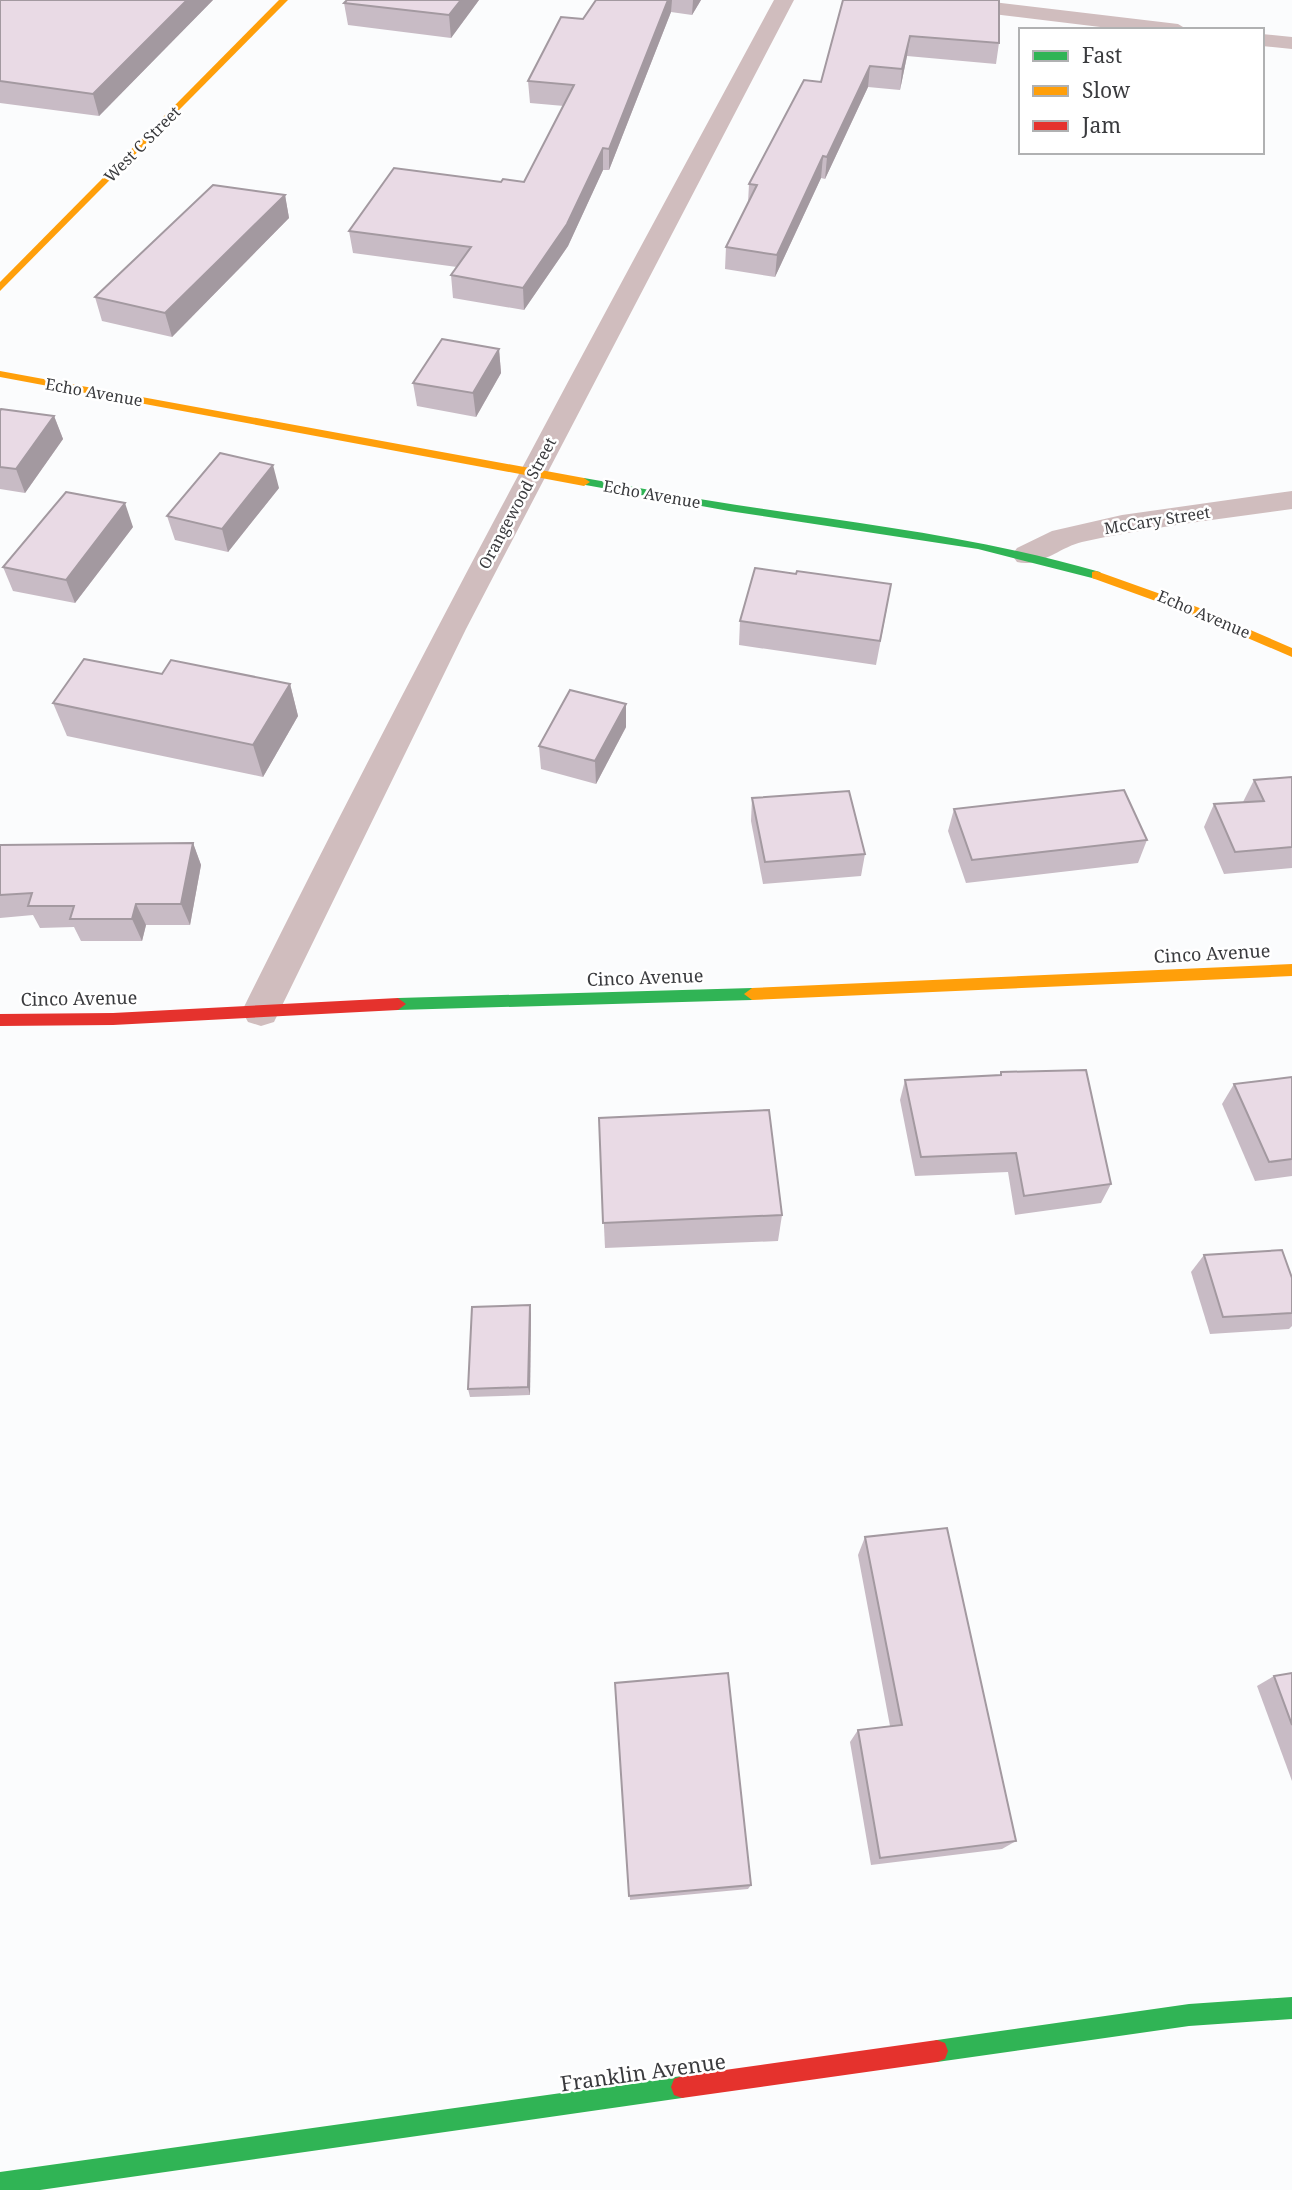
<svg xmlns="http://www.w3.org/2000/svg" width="1292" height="2190" viewBox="0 0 1292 2190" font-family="'Noto Serif',serif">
<rect width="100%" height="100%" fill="#fbfcfd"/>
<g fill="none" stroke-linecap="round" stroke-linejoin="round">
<g fill="#d0bdbe" fill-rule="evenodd">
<path d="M774,0H794L466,629L274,1022L261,1026L248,1022L242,1011C411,669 593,335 774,0Z"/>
<polygon points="916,0 976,0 1178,24 1188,30 1125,30 926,6 919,4"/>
<polygon points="1262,34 1292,37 1292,49 1262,46"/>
<path d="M1292,491V509C1222,519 1151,527 1082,542C1060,547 1040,568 1017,562L1012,555L1017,548L1052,531L1122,515Z"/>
</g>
<g fill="#30b455" fill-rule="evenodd">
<path d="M584,478C641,488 699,500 757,508C872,525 987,539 1100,572L1102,575L1096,579L978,549L729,511L580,484L578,482Z"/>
<polygon points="752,988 760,994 752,1000 398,1010 390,1004 398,998"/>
<polygon points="1292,1997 1292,2019 1189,2026 937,2062 929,2059 926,2051 929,2043 937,2040 1189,2004"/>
<polygon points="682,2076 690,2079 693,2087 690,2095 682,2098 40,2190 0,2190 0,2172"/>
</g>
<g fill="#ff9f0a" fill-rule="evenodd">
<polygon points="279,0 288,0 0,291 0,282"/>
<polygon points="0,371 584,478 590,482 584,486 0,377"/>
<polygon points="1096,571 1197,607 1292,648 1292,657 1189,613 1092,578 1092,572"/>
<polygon points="1292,964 1292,976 752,1000 744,994 752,988"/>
</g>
<g fill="#e5322d" fill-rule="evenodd">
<polygon points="398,998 406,1004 398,1010 113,1025 0,1026 0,1014 113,1013"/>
<polygon points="937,2040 945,2043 948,2051 945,2059 937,2062 682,2098 674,2095 671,2087 674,2079 682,2076"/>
</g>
</g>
<g fill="#c8bbc5">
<polygon points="0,0 213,0 99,116 0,103"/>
<polygon points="479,0 451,38 348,25 344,3"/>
<polygon points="596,0 701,0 692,15 671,12 609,170 603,170 568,246 524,310 453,298 451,275 457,267 353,253 349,231 501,182 524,182 564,106 530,103 528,81 583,19"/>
<polygon points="843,0 999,43 996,64 907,56 900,90 868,87 825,179 821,178 775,277 725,269 726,247 748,203 749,184 821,82"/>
<polygon points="285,195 289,218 172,337 102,321 95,297"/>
<polygon points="499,349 501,373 476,417 417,406 413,383"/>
<polygon points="0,411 54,416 63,439 25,493 0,489"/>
<polygon points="279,488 228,552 175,540 167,516"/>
<polygon points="133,527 75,603 13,591 3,567"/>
<polygon points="887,608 876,665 739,645 740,621"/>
<polygon points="162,674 290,684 298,716 263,777 67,736 53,703"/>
<polygon points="626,727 596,784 541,769 539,746"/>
<polygon points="1292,777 1292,868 1224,874 1204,827 1214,804 1243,802 1254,780"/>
<polygon points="752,798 865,854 861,876 763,884 751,821"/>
<polygon points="954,809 1147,840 1138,863 966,883 948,831"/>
<polygon points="193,843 201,865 190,925 146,925 142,941 81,941 74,927 40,928 33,915 0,918 0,845"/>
<polygon points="1001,1072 1111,1184 1101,1203 1015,1215 1008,1172 915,1176 900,1100 905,1080 1000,1075"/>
<polygon points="1292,1077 1292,1176 1255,1181 1222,1104 1234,1084"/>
<polygon points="599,1118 782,1215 778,1241 605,1248"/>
<polygon points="1204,1255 1292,1278 1292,1326 1289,1329 1210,1334 1191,1272"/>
<polygon points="530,1305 531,1314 530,1395 470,1397 468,1389"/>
<polygon points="865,1537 1016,1841 1002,1849 871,1865 850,1742 858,1730 890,1726 858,1555"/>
<polygon points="1292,1673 1292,1781 1257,1686 1274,1676"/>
<polygon points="615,1683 751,1885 748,1889 630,1900"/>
</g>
<g fill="#a399a0">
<polygon points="187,0 213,0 99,116 93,94"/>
<polygon points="461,0 479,0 451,38 449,15"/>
<polygon points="668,0 672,0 671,12 609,170 609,149"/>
<polygon points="693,0 701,0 692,15"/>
<polygon points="910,36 907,56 900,90 902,69"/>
<polygon points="870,66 868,87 825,179 827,157"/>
<polygon points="603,148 603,170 568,246 524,310 523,288"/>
<polygon points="823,156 821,178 775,277 777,255"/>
<polygon points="285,195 289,218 172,337 165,313"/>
<polygon points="499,349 501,373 476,417 473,393"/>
<polygon points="54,416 63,439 25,493 16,469"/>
<polygon points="273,465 279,488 228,552 222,529"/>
<polygon points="125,503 133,527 75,603 66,580"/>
<polygon points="290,684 298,716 263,777 253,745"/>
<polygon points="626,704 626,727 596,784 595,761"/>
<polygon points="193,843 201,865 190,925 181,904"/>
<polygon points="136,904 146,925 142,941 132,919"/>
<polygon points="530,1305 531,1314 530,1395 528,1387"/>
</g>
<g fill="#e9dae5" stroke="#a399a0" stroke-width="2">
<polygon points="0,0 187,0 93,94 0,81"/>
<polygon points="347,0 461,0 449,15 344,3"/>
<polygon points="596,0 668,0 609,149 603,148 567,224 523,288 451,275 471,247 349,231 394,168 501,182 503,179 524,182 574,85 528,81 561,17 583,19"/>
<polygon points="843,0 999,0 999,43 910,36 902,69 870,66 827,157 823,156 777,255 726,247 757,185 749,184 804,80 821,82"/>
<polygon points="213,185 285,195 165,313 95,297"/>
<polygon points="442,339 499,349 473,393 413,383"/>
<polygon points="1,409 54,416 16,469 0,467 0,411"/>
<polygon points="220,453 273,465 222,529 167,516"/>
<polygon points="66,492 125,503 66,580 3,567"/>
<polygon points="755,568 796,574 797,571 891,584 880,641 740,621"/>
<polygon points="84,659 162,674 171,660 290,684 253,745 53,703"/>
<polygon points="570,690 626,704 595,761 539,746"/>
<polygon points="1292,777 1292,847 1235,852 1214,804 1264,801 1254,780"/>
<polygon points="1124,790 1147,840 972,860 954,809"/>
<polygon points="849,791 865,854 765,862 752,798"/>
<polygon points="193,843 181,904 136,904 132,919 70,919 74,906 28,906 32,893 0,895 0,845"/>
<polygon points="1086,1070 1111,1184 1024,1196 1016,1153 921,1157 905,1080 1001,1075 1001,1072"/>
<polygon points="1292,1077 1292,1159 1269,1162 1234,1084"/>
<polygon points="769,1110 782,1215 603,1223 599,1118"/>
<polygon points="1282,1250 1292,1278 1292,1313 1223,1317 1204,1255"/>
<polygon points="530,1305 528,1387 468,1389 472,1307"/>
<polygon points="947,1528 1016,1841 880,1858 858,1730 902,1725 865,1537"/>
<polygon points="728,1673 751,1885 629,1896 615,1683"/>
<polygon points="1292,1673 1292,1725 1274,1676"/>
</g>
<g text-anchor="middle" stroke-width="5" stroke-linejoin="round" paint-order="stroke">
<g font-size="16" fill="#3a3b3e" stroke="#fff">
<text transform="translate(142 144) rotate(-45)" y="6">West C Street</text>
<text transform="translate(94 392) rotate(10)" y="6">Echo Avenue</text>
<text transform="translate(652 494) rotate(10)" y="6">Echo Avenue</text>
<text transform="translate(517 503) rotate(-62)" y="6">Orangewood Street</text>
<text transform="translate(1157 520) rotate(-9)" y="6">McCary Street</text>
<text transform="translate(1204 614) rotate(23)" y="6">Echo Avenue</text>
</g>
<g font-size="18" fill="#3a3b3e" stroke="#fff">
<text transform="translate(1212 954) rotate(-3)" y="6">Cinco Avenue</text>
<text transform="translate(645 978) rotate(-2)" y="6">Cinco Avenue</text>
<text transform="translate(79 999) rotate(-1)" y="6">Cinco Avenue</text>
</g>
<g font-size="21" fill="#3a3b3e" stroke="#fff">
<text transform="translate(643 2073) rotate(-8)" y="7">Franklin Avenue</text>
</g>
</g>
<rect x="1019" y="28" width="245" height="126" fill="#ffffff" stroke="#b0b1b2" stroke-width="2"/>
<rect x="1033" y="51" width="35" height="10" fill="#30b455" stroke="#b0b1b2" stroke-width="2"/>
<text x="1082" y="63" font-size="21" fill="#3a3b3e">Fast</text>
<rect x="1033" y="86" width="35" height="10" fill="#ff9f0a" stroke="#b0b1b2" stroke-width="2"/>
<text x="1082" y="98" font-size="21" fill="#3a3b3e">Slow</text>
<rect x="1033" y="121" width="35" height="10" fill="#e5322d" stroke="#b0b1b2" stroke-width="2"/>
<text x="1082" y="133" font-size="21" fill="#3a3b3e">Jam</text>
</svg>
